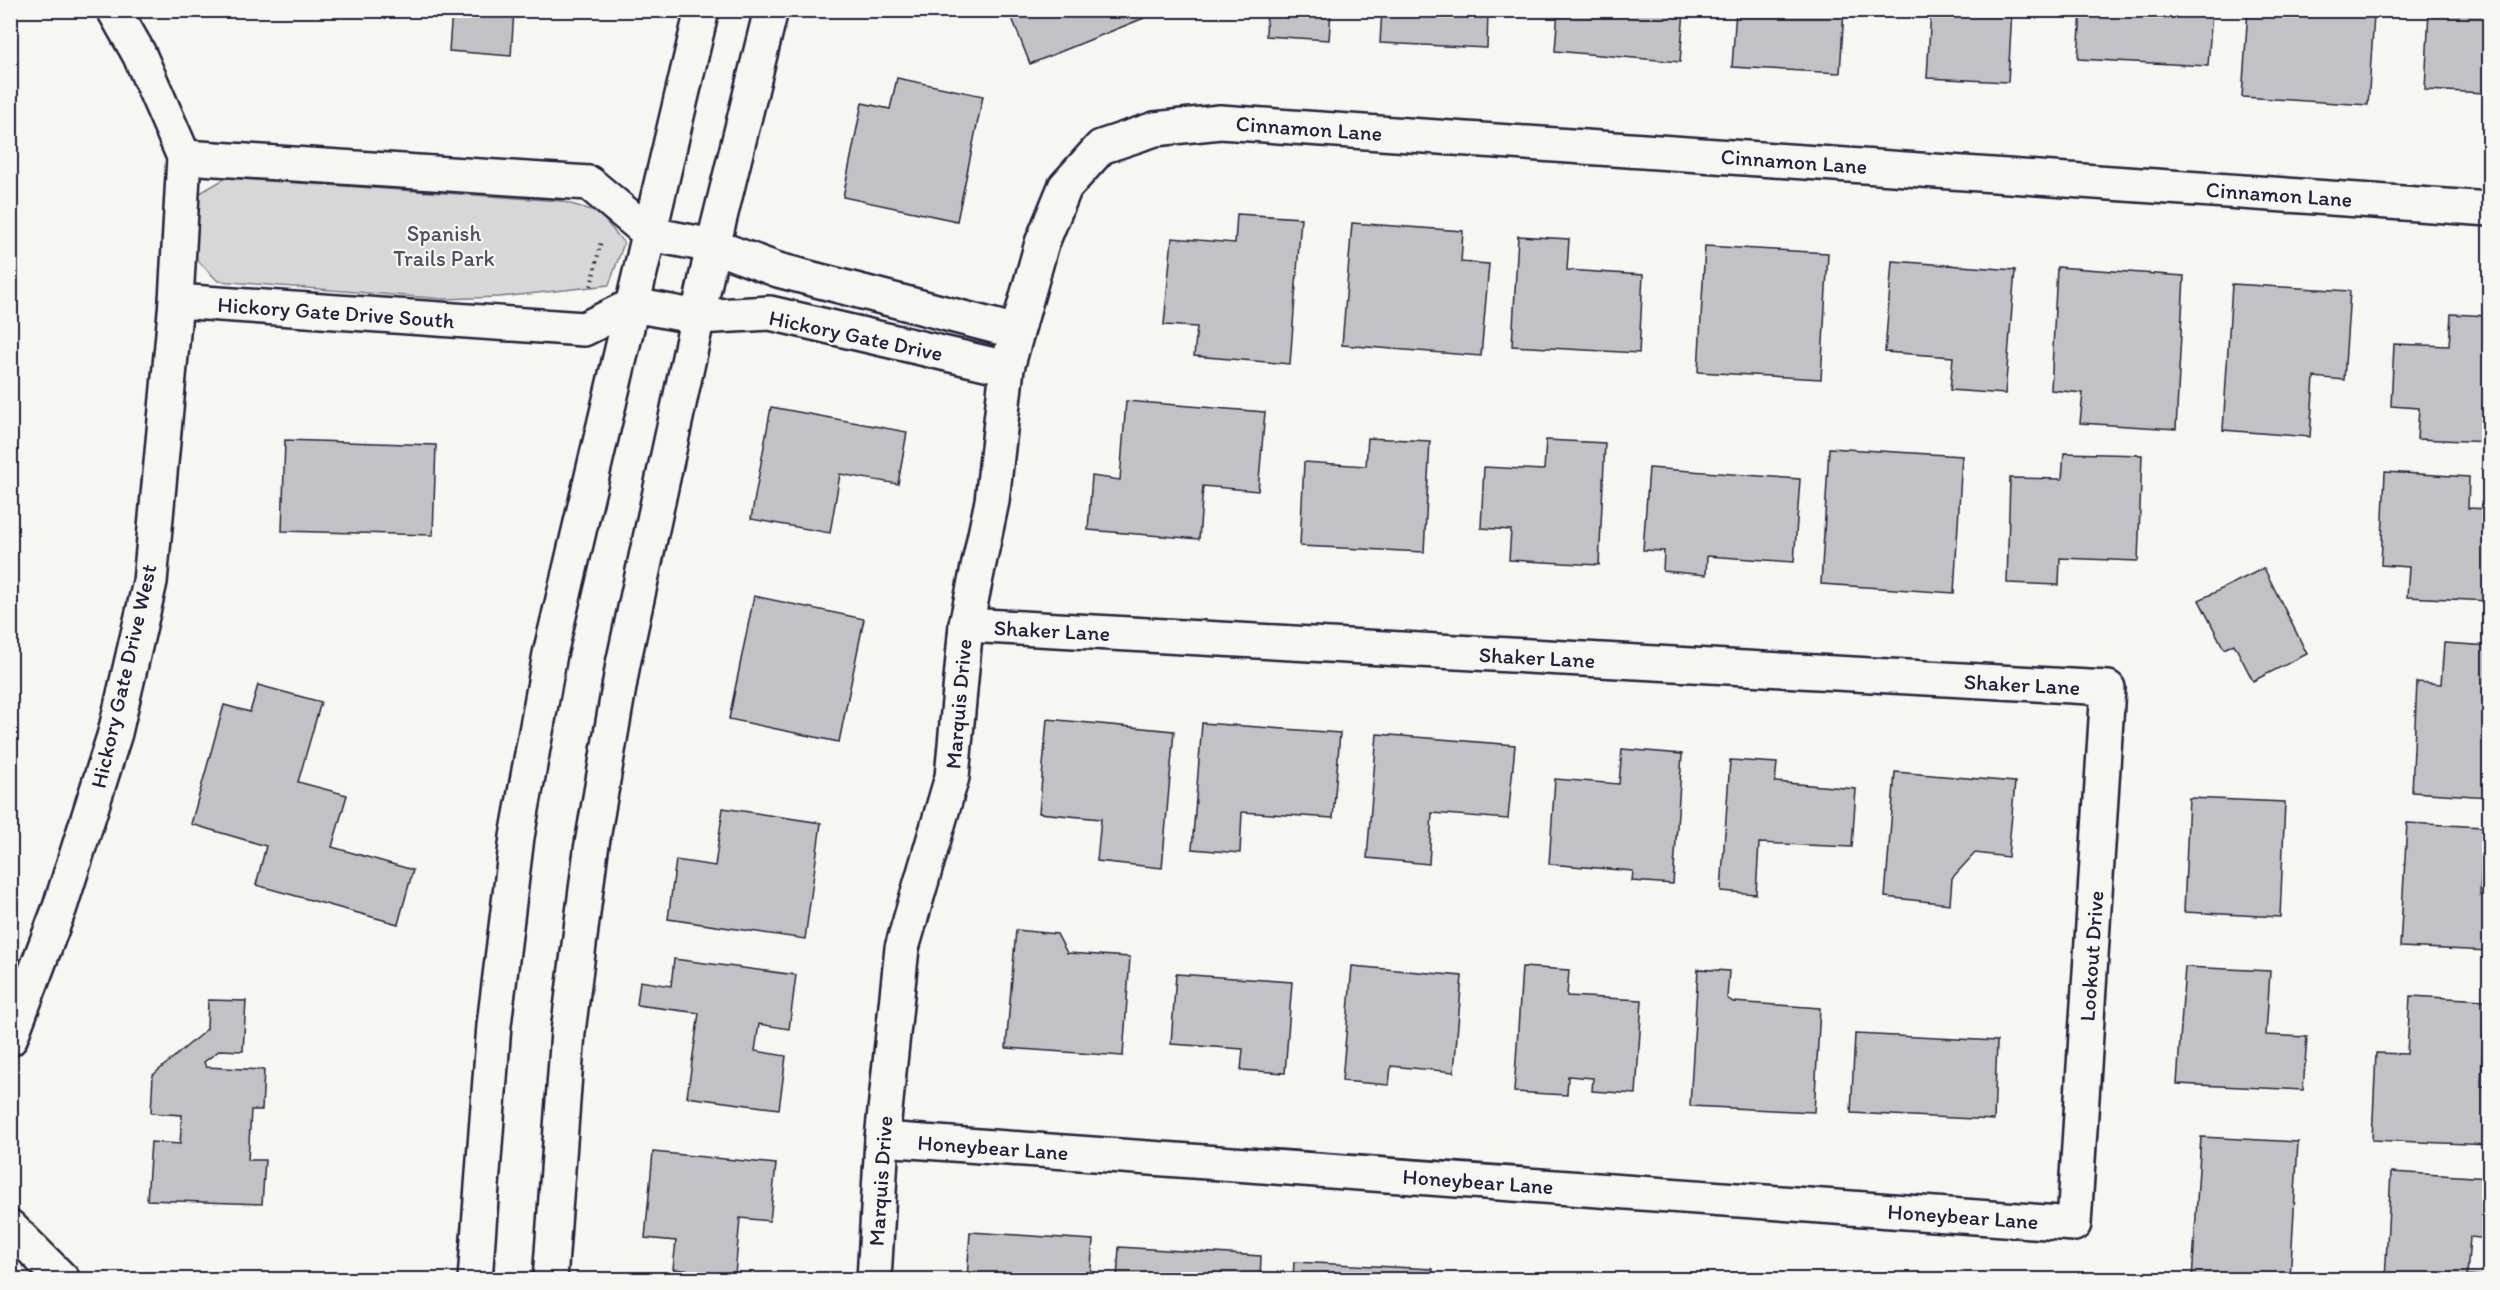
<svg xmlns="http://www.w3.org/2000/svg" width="2500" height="1290" viewBox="0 0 2500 1290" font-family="Itim,sans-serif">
<rect width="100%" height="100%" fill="#f6f6f2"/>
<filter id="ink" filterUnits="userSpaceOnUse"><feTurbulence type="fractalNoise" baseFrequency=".0167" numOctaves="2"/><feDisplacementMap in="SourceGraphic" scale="12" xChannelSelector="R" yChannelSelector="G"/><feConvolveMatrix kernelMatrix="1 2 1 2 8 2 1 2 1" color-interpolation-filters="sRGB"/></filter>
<g filter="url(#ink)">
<polygon fill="#d7d7d7" stroke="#7c7c89" stroke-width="1.5" points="226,178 561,201 598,212 624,243 609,285 500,297 444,299 218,281 196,259 192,221 200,193"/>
<g fill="#c2c2c4" stroke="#22223b" stroke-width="1.5">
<polygon points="452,10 514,10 511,56 449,51"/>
<polygon points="1009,10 1141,10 1144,18 1030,64"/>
<polygon points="1267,10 1331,10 1329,40 1266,36"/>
<polygon points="1382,10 1488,10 1487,48 1380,43"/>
<polygon points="1558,10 1684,10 1680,62 1555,51"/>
<polygon points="1736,10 1844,10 1840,73 1732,67"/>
<polygon points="1931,10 2012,10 2008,82 1927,78"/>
<polygon points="2081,10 2212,10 2208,66 2078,59"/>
<polygon points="2248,10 2311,10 2374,15 2368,105 2242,97"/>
<polygon points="2429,10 2490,10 2490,121 2485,120 2486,93 2425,90"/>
<polygon points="897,78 983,96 957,221 843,197 862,103 890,109"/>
<polygon points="1237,214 1301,218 1290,364 1194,356 1197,327 1164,325 1172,238 1235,243"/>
<polygon points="1352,223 1463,231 1461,262 1489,264 1481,356 1342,345"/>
<polygon points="1518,236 1569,239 1567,270 1643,275 1639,353 1512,346"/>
<polygon points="1705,246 1828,253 1821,379 1698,372"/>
<polygon points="1892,261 2015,270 2005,394 1950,390 1953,357 1885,352"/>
<polygon points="2057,267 2184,276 2176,429 2080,423 2083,393 2051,390"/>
<polygon points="2232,284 2350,291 2344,380 2314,377 2310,437 2223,430"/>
<polygon points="2451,314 2490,316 2490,442 2417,439 2419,408 2391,406 2394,344 2449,346"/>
<polygon points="1126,401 1265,412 1258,491 1203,486 1199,539 1088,530 1092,476 1120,480"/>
<polygon points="771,407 907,432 898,484 840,474 830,533 751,519"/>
<polygon points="1368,438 1430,441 1424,552 1300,546 1304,462 1366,466"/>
<polygon points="285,440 436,445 433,535 282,531"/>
<polygon points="1546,440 1605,443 1599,565 1509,560 1511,530 1481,528 1484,467 1544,470"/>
<polygon points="1829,448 1962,456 1954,593 1821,584"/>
<polygon points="2064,453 2142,455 2138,561 2060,558 2059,585 2007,583 2010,478 2062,479"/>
<polygon points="1649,468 1800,479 1794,562 1707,556 1706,575 1663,571 1664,551 1643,550"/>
<polygon points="2385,472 2469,477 2468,508 2490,509 2490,601 2407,597 2409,567 2381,565"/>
<polygon points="2264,568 2307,654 2253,681 2234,644 2224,649 2199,600"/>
<polygon points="754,596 864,619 839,742 729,719"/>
<polygon points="2444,643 2490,646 2490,797 2412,792 2417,682 2441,684"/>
<polygon points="258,685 321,702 298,782 347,795 332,847 413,870 398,924 256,885 266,846 191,824 224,705 250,712"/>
<polygon points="1047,719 1174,731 1162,868 1097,861 1101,819 1039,813"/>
<polygon points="1202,723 1340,733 1333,818 1242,812 1240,853 1192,849"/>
<polygon points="1377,734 1515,745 1508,819 1432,813 1429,864 1367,858"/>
<polygon points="1622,749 1682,754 1673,884 1632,881 1633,871 1549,864 1555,779 1619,784"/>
<polygon points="1730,760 1777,763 1775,782 1856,789 1852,847 1759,843 1756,894 1721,891"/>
<polygon points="1895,772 2015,782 2008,857 1975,853 1952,878 1950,904 1885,897"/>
<polygon points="2189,798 2285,802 2280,917 2184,912"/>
<polygon points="723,808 821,823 805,939 668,919 676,860 715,866"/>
<polygon points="2407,823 2483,827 2480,895 2490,896 2490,951 2400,947"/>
<polygon points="1016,930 1057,934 1067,953 1130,957 1123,1056 1006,1048"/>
<polygon points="674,959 796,975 789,1029 759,1024 755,1051 786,1056 779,1109 687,1097 699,1013 637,1005 640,981 671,986"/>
<polygon points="1352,966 1462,976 1454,1072 1391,1066 1389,1085 1342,1081"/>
<polygon points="1522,967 1569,970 1567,996 1642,1000 1636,1094 1592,1091 1593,1078 1568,1076 1567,1095 1514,1092"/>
<polygon points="2185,967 2270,971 2266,1035 2307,1037 2303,1090 2177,1084"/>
<polygon points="1698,969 1729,971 1727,998 1733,1002 1820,1008 1814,1112 1690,1106"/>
<polygon points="1176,974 1292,982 1285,1073 1241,1070 1243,1049 1171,1044"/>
<polygon points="2410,996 2485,1000 2481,1086 2490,1086 2490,1145 2372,1140 2376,1053 2407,1054"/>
<polygon points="208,1000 246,1001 243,1051 220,1050 204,1062 206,1067 264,1070 262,1110 251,1110 248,1160 265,1160 262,1204 147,1200 151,1142 180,1144 182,1115 151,1113 153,1075 207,1029"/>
<polygon points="1855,1034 1997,1041 1994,1120 1851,1113"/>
<polygon points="2201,1137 2298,1142 2290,1280 2192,1280"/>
<polygon points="653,1152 776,1164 770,1221 740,1218 735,1275 673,1269 676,1241 645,1238"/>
<polygon points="2391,1172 2490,1178 2490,1239 2470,1237 2467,1275 2481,1276 2481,1280 2385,1280"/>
<polygon points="970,1232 1093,1240 1090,1280 967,1280"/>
<polygon points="1119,1247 1261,1256 1260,1280 1117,1280"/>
<polygon points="1294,1262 1433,1269 1432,1280 1293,1280"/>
<polygon points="1485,1272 1595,1280 1485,1280"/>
</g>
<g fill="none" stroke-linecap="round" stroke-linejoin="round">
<g stroke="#22223b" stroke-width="38">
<g id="minor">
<polyline points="184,157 589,183 650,234 713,246 778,270 1017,332"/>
<polyline points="176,301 584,329 633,305 698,317 770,313 1007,368"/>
<polyline points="10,1039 60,907 115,733 150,582 176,301 184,157 139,54 114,10"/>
<polyline points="882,1139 2074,1224 2108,688 966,625"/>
<polyline points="10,1227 63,1280"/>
<polyline points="874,1280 882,1139 902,948 952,777 966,625 992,501 1007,368 1042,243 1065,187 1101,147 1155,129 1220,122 2490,209"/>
</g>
</g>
<g stroke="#22223b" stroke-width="38">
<g id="secondary">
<polyline points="475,1280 494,1025 517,837 550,654 702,10"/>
<polyline points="550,1280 568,1032 591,850 623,664 713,246 771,10"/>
</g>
</g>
<polyline stroke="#22223b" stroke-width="4" stroke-dasharray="1.5 4.5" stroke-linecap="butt" points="591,286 601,241"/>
<use href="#minor" stroke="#f6f6f2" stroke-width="33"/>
<use href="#secondary" stroke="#f6f6f2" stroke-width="33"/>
</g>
</g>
<g text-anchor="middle" stroke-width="4.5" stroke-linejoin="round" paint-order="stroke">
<g font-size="22" fill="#22223b" stroke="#f6f6f2">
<text transform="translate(1309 128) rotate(4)" y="8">Cinnamon Lane</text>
<text transform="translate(1794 161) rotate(4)" y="8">Cinnamon Lane</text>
<text transform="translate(2279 194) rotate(4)" y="8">Cinnamon Lane</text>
<text transform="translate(336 312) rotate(4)" y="8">Hickory Gate Drive South</text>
<text transform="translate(856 335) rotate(12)" y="8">Hickory Gate Drive</text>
<text transform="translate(1052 630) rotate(3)" y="8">Shaker Lane</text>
<text transform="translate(1537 657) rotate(3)" y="8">Shaker Lane</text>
<text transform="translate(123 676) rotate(-77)" y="8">Hickory Gate Drive West</text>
<text transform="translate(2022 684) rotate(3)" y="8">Shaker Lane</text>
<text transform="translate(958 704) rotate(-85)" y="8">Marquis Drive</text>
<text transform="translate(2091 956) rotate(-86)" y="8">Lookout Drive</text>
<text transform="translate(993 1147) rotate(4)" y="8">Honeybear Lane</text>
<text transform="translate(880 1181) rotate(-86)" y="8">Marquis Drive</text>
<text transform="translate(1478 1181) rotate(4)" y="8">Honeybear Lane</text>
<text transform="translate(1963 1216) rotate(4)" y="8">Honeybear Lane</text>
</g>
<g font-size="22" fill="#4f4f62" stroke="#f6f6f2">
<text x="444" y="241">Spanish<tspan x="444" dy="25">Trails Park</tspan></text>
</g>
</g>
<rect width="2500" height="1290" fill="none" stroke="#f6f6f2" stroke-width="36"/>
<rect x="18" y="18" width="2464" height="1254" fill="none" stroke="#22223b" stroke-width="2" filter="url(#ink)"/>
</svg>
